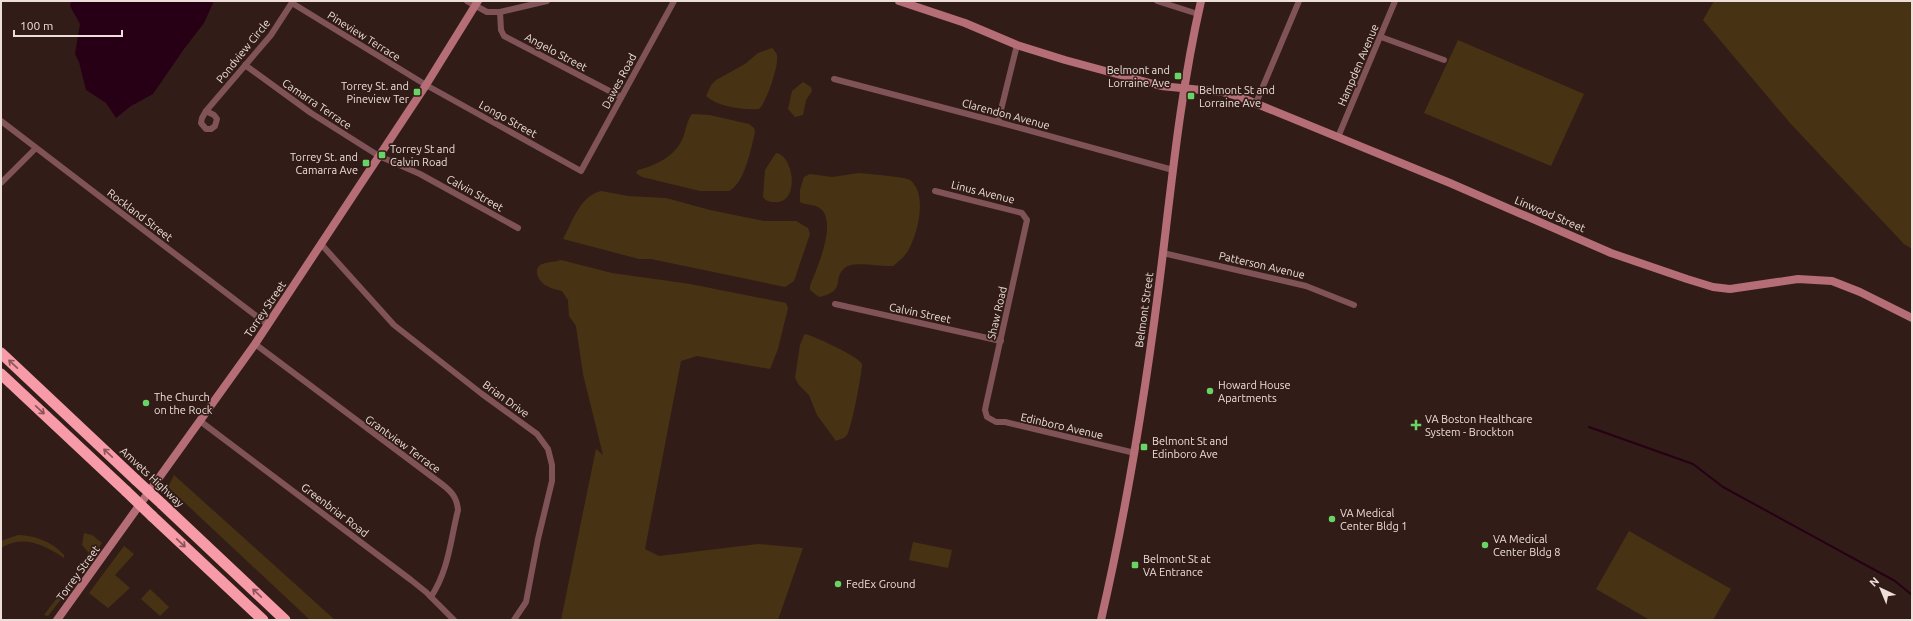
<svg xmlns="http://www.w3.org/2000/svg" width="1913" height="621" viewBox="0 0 1913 621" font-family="Ubuntu,sans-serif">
<rect width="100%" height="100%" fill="#321c17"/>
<g fill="#473313">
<polygon points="1714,1 1912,1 1912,249 1904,244 1790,123 1703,20"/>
<polygon points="1458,40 1584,94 1551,166 1424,113"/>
<path d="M772,48C774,50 776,52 777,55C779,66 766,103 759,109C743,110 718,107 706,96L711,85L716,80L745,64L758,53Z"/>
<polygon points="803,82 811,87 812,91 806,100 803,115 795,117 788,109 792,91"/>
<path d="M692,114L709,115L749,124L754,128L755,132C751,148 745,183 729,191H700L642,177L636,173L638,170C657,165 675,156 683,138C686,130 687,120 692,114Z"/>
<path d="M776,153C794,155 801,205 774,202C769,202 766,201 763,197L765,170Z"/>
<path d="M859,173C868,174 906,177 910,180C928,194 918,233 908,251C904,257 898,262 893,266C882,267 854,261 846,267C831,277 848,291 819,297L810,290V286C816,270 840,218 818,207C812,204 805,205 800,202V190L804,177L810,174L832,177Z"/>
<path d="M601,191L628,196L666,198L710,210L764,221H796L808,228L810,234L794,281L785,287L651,259H639L563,239C573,221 579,197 601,191Z"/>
<path d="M561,260L612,273L690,284L786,303L788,308L778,349L770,369L697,356L681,361L645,549L659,556L758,544L803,548L778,620H561L596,449L603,455L583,374L576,326L569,316L568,300L562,291C558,290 552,289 547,286C540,283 531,269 542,264C548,262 555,262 561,260Z"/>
<path d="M806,334C817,338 858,356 862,364C862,374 851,430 847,435C844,439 840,439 836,441L817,415L809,395L799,385L795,378L800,345L804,335Z"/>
<polygon points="174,475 335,620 310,620 168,487"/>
<polygon points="1629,531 1731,589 1713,620 1650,620 1596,589"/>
<polygon points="84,533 92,535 102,543 82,571 79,565 89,553 82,545"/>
<path d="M18,535C36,536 51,541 64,555V558C45,545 23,534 1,548V541Z"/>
<polygon points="913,542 952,550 948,568 909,560"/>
<polygon points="124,546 134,554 115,575 130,588 108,608 89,593"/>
<polygon points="73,577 76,580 48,616 44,615"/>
<polygon points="150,589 169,607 160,616 141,599"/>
</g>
<polygon fill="#270016" points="71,1 214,1 204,23 184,49 153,94 131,106 116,118 106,103 86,90 79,62 75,54 80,24 70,6"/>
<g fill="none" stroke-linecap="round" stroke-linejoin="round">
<polyline stroke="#270016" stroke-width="2" points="1589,427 1693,464 1723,487 1895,581 1912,595"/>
<g stroke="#805358" stroke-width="6">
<polyline points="467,1 487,12 500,12 547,1"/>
<polyline points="1157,1 1198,14"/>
<polyline points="292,3 426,85 581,171 674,1"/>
<polyline points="500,12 501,30 504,36 621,97"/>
<polyline points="1381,37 1444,60"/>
<polyline points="245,65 311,113 379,156 420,174 518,228"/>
<polyline points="834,79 998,122 1173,170"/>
<polyline points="1256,103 1299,1"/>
<polyline points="206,111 271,35 293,1"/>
<polygon points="206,111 214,115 217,119 215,126 211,129 206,129 201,123 202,118"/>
<polyline points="1,121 268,325"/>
<polyline points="998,122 1017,45"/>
<polyline points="1338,137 1395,1"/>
<polyline points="1,183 36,148"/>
<polyline points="935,191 1022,213 1027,220 986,405 985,410 987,417 996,422 1005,422 1135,453"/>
<polyline points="321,244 394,325 482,394 537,434 548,449 552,465 552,481 538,539 526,602 514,620"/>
<polyline points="1163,253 1306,286 1354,305"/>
<polyline points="835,304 1001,341"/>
<path d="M255,344L443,485C452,492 457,498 458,510C450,542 449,569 431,597"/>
<polyline points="200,421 411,580 426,592 454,620"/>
</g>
<g stroke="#b56d76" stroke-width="8">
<polyline points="899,1 965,23 1017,45 1065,60 1161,86 1222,92 1240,97 1450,183 1611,253 1687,279 1713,287 1730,289 1798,279 1832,281 1860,292 1912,318"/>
<polyline points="57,620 255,344 426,85 478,1"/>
<path d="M1101,620C1129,499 1148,377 1163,253C1173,169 1182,84 1201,1"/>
</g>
<g stroke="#f69ba7" stroke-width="11">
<polyline points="1,353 136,480"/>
<polyline points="1,374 126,491"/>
<polyline points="162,504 285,620"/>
<polyline points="152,516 263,620"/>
</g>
<g stroke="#f69ba7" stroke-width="11">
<polyline points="136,480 162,504"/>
<polyline points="126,491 152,516"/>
</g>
</g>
<defs><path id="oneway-shaft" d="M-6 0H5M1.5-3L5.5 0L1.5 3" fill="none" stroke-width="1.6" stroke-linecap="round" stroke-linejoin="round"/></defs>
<g stroke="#8a5558">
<use href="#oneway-shaft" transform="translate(13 364) rotate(-137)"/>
<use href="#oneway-shaft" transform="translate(40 410) rotate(43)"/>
<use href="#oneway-shaft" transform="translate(108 453) rotate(-137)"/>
<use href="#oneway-shaft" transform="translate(181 543) rotate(43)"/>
<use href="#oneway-shaft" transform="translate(257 593) rotate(-137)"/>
</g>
<g fill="#68d465" stroke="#321c17" stroke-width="1.5">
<rect x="1174" y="72" width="8" height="8" rx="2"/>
<rect x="413" y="88" width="8" height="8" rx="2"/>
<rect x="1187" y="92" width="8" height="8" rx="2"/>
<rect x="378" y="151" width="8" height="8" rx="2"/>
<rect x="362" y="159" width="8" height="8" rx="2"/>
<circle cx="1210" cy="391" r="4"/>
<circle cx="146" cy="403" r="4"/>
<path d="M1414 419h4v4h4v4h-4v4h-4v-4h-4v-4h4z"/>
<rect x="1140" y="443" width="8" height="8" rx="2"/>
<circle cx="1332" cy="519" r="4"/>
<circle cx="1485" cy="545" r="4"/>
<rect x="1131" y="561" width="8" height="8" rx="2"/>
<circle cx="838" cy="584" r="4"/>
</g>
<g text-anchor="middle" stroke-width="3.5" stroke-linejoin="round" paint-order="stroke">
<g font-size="11" fill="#eddeda" stroke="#321c17">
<text transform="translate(364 36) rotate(32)" y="4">Pineview Terrace</text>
<text transform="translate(243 51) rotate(-51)" y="4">Pondview Circle</text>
<text transform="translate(556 52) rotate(28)" y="4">Angelo Street</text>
<text transform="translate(1358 65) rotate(-67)" y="4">Hampden Avenue</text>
<text transform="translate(619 81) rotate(-62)" y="4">Dawes Road</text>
<text transform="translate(317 104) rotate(34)" y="4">Camarra Terrace</text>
<text transform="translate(1006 114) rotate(15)" y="4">Clarendon Avenue</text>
<text transform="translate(508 119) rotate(29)" y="4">Longo Street</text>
<text transform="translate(983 192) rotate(14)" y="4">Linus Avenue</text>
<text transform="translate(475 193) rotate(29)" y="4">Calvin Street</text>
<text transform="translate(1550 214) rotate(23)" y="4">Linwood Street</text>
<text transform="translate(140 215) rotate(37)" y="4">Rockland Street</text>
<text transform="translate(1262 265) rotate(13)" y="4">Patterson Avenue</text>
<text transform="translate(265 309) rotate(-56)" y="4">Torrey Street</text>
<text transform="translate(1144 310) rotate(-82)" y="4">Belmont Street</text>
<text transform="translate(920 313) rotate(12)" y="4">Calvin Street</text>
<text transform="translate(997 313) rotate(-77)" y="4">Shaw Road</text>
<text transform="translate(506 399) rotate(36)" y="4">Brian Drive</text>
<text transform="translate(1062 426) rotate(13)" y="4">Edinboro Avenue</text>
<text transform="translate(403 444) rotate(36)" y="4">Grantview Terrace</text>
<text transform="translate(152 477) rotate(43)" y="4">Amvets Highway</text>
<text transform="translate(335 510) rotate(37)" y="4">Greenbriar Road</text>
<text transform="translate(78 573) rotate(-54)" y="4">Torrey Street</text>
</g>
<g font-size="11" fill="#eddeda" stroke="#321c17" text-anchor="start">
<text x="1170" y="74" text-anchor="end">Belmont and<tspan x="1170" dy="13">Lorraine Ave</tspan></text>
<text x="409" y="90" text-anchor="end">Torrey St. and<tspan x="409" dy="13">Pineview Ter</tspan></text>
<text x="1199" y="94">Belmont St and<tspan x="1199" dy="13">Lorraine Ave</tspan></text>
<text x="390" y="153">Torrey St and<tspan x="390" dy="13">Calvin Road</tspan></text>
<text x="358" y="161" text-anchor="end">Torrey St. and<tspan x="358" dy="13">Camarra Ave</tspan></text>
<text x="1218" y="389">Howard House<tspan x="1218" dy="13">Apartments</tspan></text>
<text x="154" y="401">The Church<tspan x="154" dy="13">on the Rock</tspan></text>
<text x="1425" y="423">VA Boston Healthcare<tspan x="1425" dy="13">System - Brockton</tspan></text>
<text x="1152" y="445">Belmont St and<tspan x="1152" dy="13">Edinboro Ave</tspan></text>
<text x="1340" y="517">VA Medical<tspan x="1340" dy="13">Center Bldg 1</tspan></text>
<text x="1493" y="543">VA Medical<tspan x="1493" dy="13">Center Bldg 8</tspan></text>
<text x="1143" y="563">Belmont St at<tspan x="1143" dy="13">VA Entrance</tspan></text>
<text x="846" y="588">FedEx Ground</text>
</g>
</g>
<rect width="1913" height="621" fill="none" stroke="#eddeda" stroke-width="4"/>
<g transform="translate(1881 589) rotate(316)" stroke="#321c17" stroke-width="3" paint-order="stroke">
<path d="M0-3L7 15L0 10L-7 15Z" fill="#eddeda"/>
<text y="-6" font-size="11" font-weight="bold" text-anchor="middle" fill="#eddeda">N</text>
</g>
<path d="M14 30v6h108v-6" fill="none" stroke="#eddeda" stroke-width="2"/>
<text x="20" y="30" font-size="12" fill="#eddeda" stroke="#321c17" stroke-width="3" paint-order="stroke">100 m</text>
</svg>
